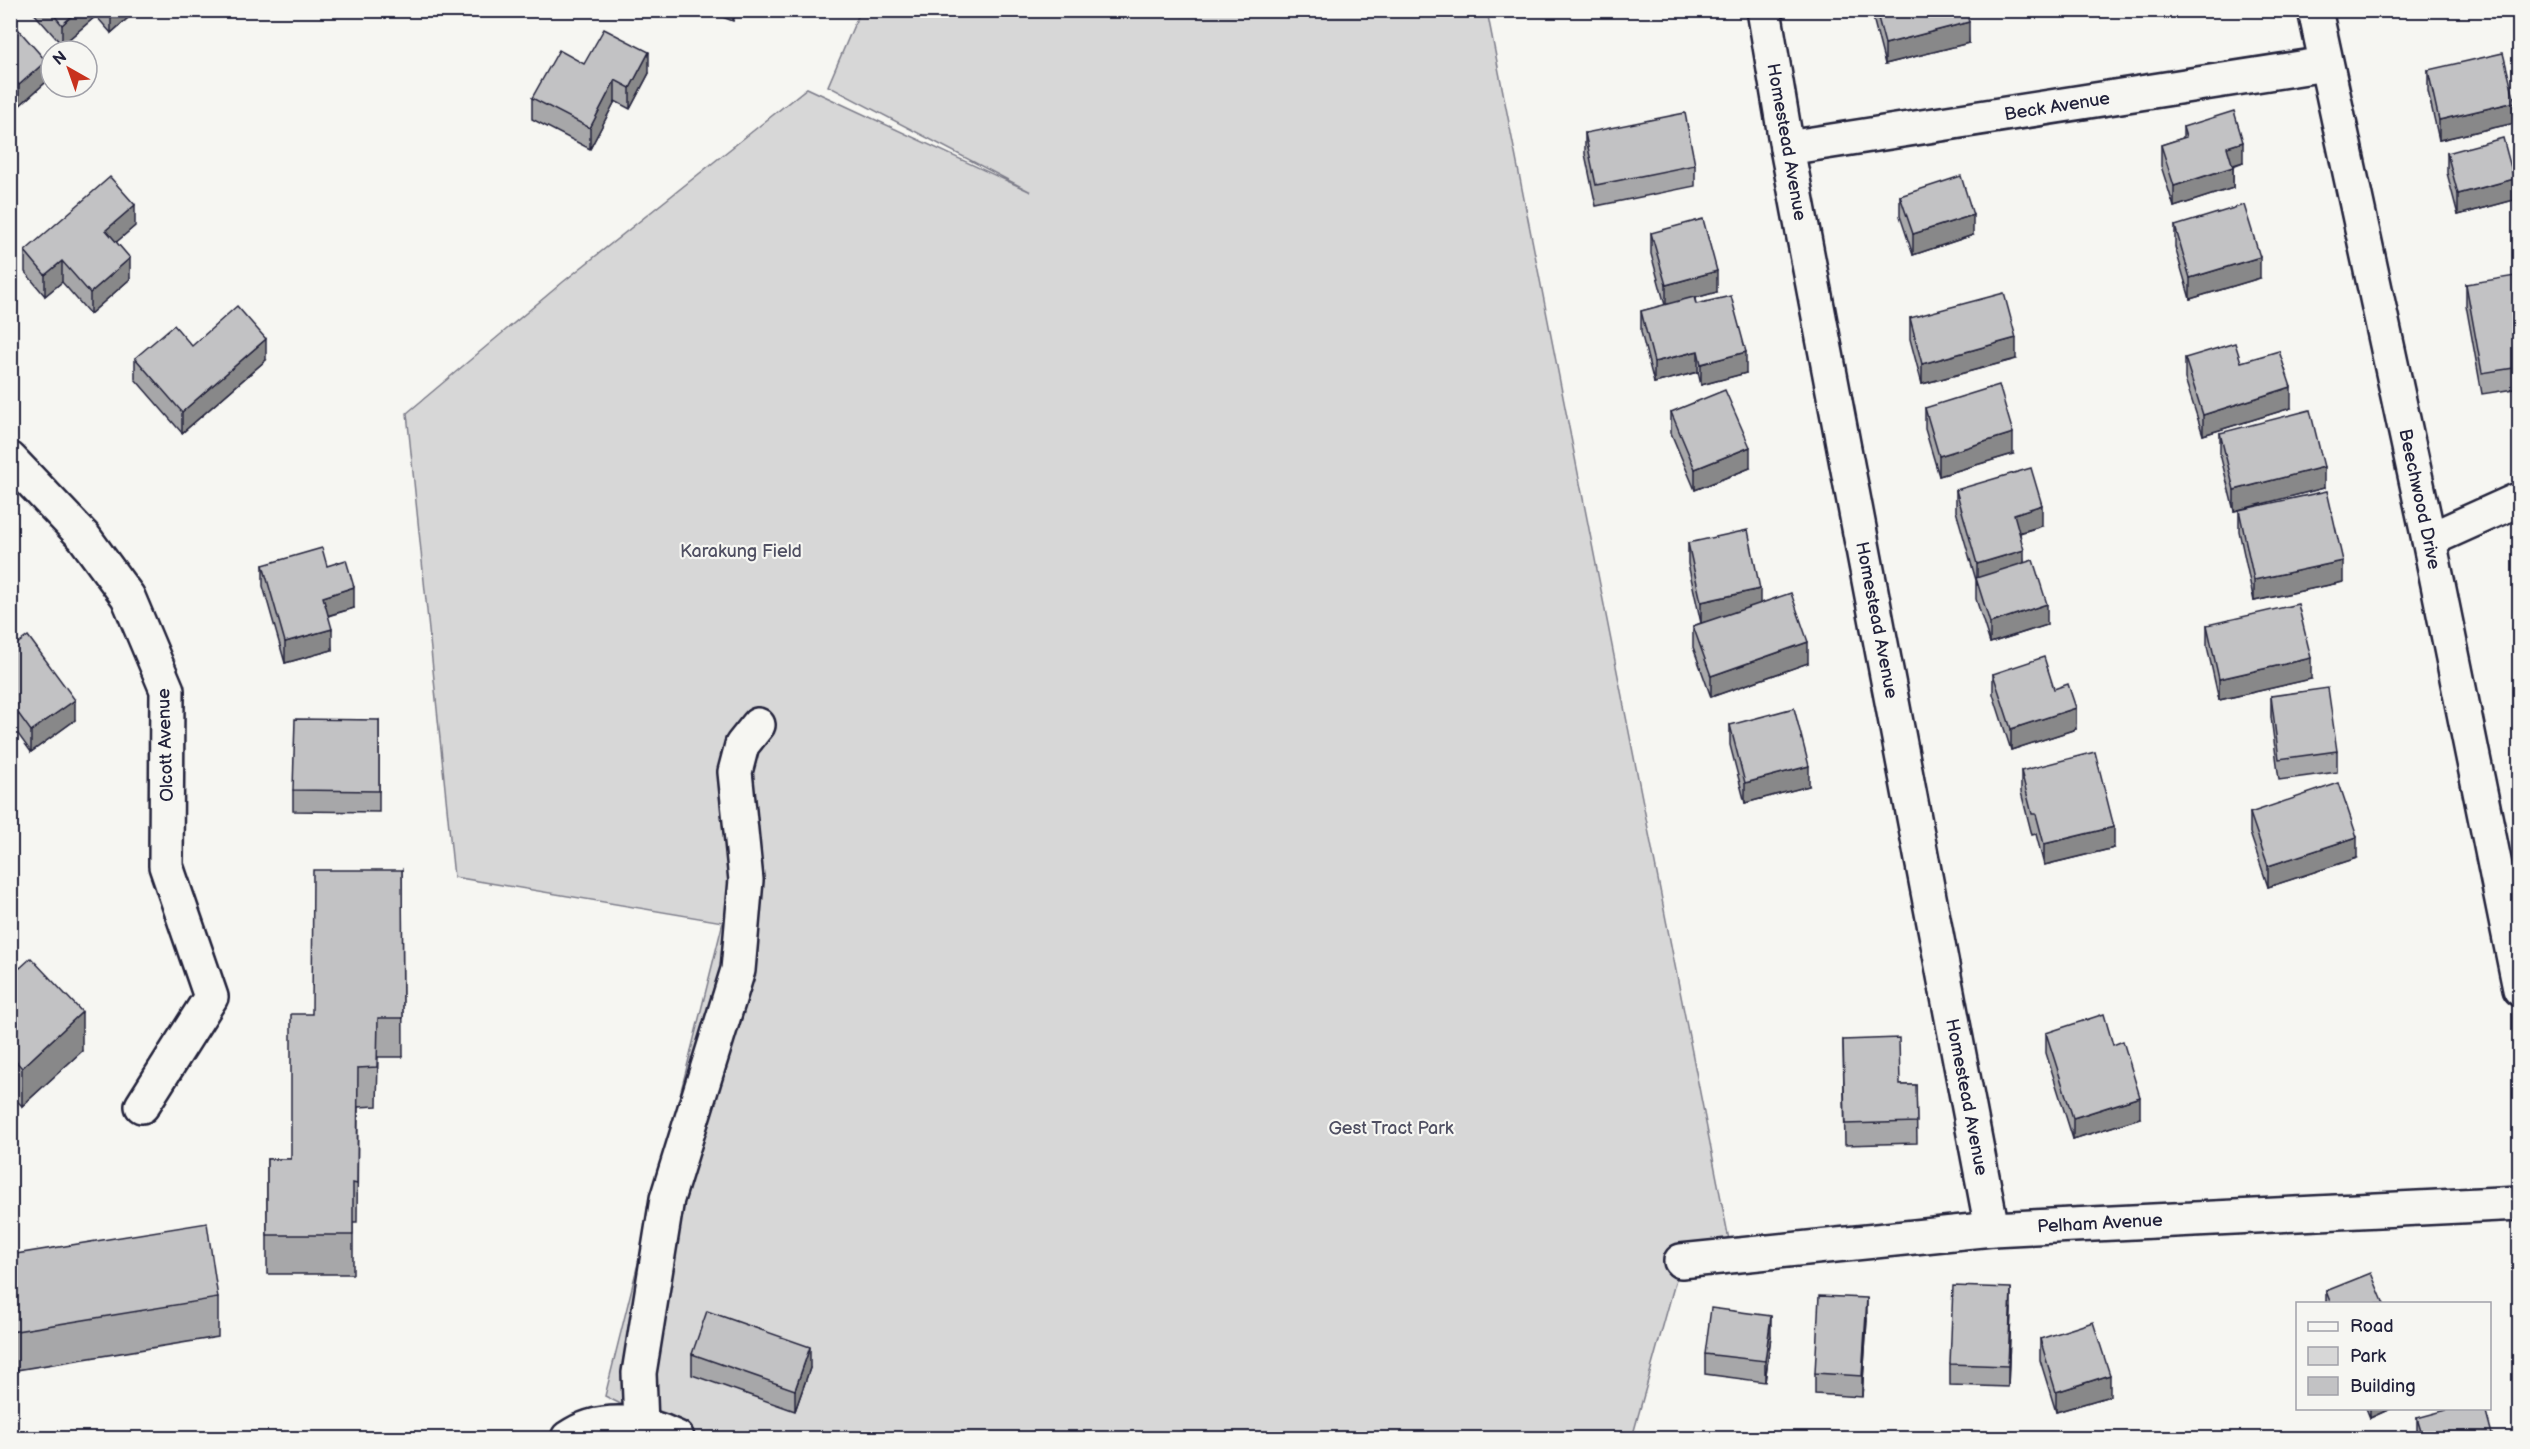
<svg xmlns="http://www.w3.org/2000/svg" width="2530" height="1449" viewBox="0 0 2530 1449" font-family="'Balsamiq Sans',sans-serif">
<rect width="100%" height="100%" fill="#f6f6f2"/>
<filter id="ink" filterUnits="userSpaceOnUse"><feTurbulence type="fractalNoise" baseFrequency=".0167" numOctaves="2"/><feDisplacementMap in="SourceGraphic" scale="12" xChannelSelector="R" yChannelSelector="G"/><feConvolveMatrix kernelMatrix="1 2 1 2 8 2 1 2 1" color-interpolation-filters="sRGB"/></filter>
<g filter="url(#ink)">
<polygon fill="#d7d7d7" stroke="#7c7c89" stroke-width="1.5" points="860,11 1487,11 1732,1255 1681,1261 1632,1438 687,1438 605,1396 723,922 454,877 407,413 563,282 807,88 1031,192 828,86"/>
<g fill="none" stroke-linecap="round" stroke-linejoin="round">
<g stroke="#22223b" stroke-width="38">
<g id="minor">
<polyline points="1764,10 1787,148 1992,1229"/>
<polyline points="2315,10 2429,540 2520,989"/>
<polyline points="1787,148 2326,64"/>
<polyline points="10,459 84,537 128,597 167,690 166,866 211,997 142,1106"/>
<polyline points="2429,540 2520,499"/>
<polyline points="1681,1261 1992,1229 2520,1203"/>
<polyline points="641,1424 639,1373 667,1199 738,970 746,880 735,772 742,745 758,725"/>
<path d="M568,1438C600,1415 644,1421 677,1438"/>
</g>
</g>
<use href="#minor" stroke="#f6f6f2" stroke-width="33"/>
</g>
<g fill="#a7a7a9" stroke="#22223b" stroke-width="1.5">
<polygon points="31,10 137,10 111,33 96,16 62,45"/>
<polygon points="704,10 737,10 733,21"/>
<polygon points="1871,10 1966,10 1969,43 1885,64"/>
<polygon points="10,20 46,82 19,106 10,97"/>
<polygon points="584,64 649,73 630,109 615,101 590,149 532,119 532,98"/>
<polygon points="2428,70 2515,123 2439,140 2428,91"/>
<polygon points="2183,127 2243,162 2233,166 2233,188 2174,207 2161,166 2161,145 2183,138"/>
<polygon points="1585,133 1695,165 1695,186 1596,206 1585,154"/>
<polygon points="2447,153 2514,200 2458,215 2447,173"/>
<polygon points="1900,196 1973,235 1913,255 1900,216"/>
<polygon points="135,226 116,242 130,279 90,314 62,282 45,296 25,272 25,251"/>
<polygon points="2175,226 2260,278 2190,299 2175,247"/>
<polygon points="1651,233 1717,292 1695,298 1696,304 1746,373 1701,385 1698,372 1654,383 1641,332 1641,311 1665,305 1651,254"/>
<polygon points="2466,284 2520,306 2520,388 2482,394 2466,305"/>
<polygon points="1910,318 2016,359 1922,384 1910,339"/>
<polygon points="192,346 266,360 182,433 135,379 135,358"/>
<polygon points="2185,358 2241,362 2291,408 2203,435 2185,379"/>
<polygon points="1925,408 2013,454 1939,476 1925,429"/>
<polygon points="1671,412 1750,468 1695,490 1671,433"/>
<polygon points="2220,433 2324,488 2240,509 2343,582 2254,601 2239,531 2239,510 2234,511 2220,454"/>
<polygon points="1956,490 2042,526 2020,533 2024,563 2047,625 1990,643 1976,599 1976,580 1956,511"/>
<polygon points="1688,543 1760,603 1808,663 1711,697 1693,647 1693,626 1701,623 1688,564"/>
<polygon points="263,565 327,566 354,608 328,616 332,650 285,663 263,586"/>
<polygon points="2207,625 2311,679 2219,700 2207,646"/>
<polygon points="10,649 75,720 31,752 10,723"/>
<polygon points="1993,674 2054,689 2076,729 2011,750 1993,694"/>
<polygon points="2271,696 2337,751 2337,772 2279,780 2271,717"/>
<polygon points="379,720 379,812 293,811 293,790"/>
<polygon points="1730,725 1809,786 1745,803 1730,745"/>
<polygon points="2021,771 2114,848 2044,865 2036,834 2032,835 2021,792"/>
<polygon points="2250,813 2357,858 2268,887 2250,833"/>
<polygon points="402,870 403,1057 378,1057 377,1106 358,1107 357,1222 353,1222 353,1274 267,1274 267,1159 291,1159 312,1014"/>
<polygon points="10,958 82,1051 22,1106 10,1094"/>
<polygon points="2046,1033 2140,1118 2073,1139 2046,1053"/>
<polygon points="1843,1040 1900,1085 1916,1085 1917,1143 1845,1145"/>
<polygon points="10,1255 218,1298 218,1337 10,1371"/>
<polygon points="2326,1291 2384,1304 2326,1304"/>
<polygon points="2011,1309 2008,1387 1950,1385 1950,1364"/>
<polygon points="1867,1319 1862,1397 1815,1394 1815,1373"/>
<polygon points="1771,1336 1765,1382 1705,1374 1705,1354"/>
<polygon points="2040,1339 2110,1396 2056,1412 2040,1360"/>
<polygon points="692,1354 810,1368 795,1411 692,1375"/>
<polygon points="2366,1408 2392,1408 2370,1418"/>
<polygon points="2417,1418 2493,1438 2417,1438"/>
</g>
<g fill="#888889" stroke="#22223b" stroke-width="1.5">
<polygon points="78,10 96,10 96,16 62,45 62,25"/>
<polygon points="113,10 137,10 111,33 111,12"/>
<polygon points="733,10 737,10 733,21"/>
<polygon points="1969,22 1969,43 1885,64 1885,44"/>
<polygon points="649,52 649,73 630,109 630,88"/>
<polygon points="46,61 46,82 19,106 19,85"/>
<polygon points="615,80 615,101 590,149 590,128"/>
<polygon points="2515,102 2515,123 2439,140 2439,120"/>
<polygon points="2243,142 2243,162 2227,167 2227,147"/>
<polygon points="2233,167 2233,188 2174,207 2174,186"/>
<polygon points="2514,179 2514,200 2458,215 2458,194"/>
<polygon points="135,205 135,226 106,251 106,230"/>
<polygon points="1973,215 1973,235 1913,255 1913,234"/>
<polygon points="2260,257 2260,278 2190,299 2190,278"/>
<polygon points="130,258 130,279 90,314 90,293"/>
<polygon points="62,261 62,282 45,296 45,275"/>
<polygon points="1717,271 1717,292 1666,306 1666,285"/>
<polygon points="2016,338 2016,359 1922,384 1922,364"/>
<polygon points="266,339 266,360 182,433 182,412"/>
<polygon points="1698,351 1698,372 1654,383 1654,362"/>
<polygon points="1746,352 1746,373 1701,385 1701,364"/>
<polygon points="2291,387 2291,408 2203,435 2203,415"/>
<polygon points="2013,433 2013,454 1939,476 1939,456"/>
<polygon points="1750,447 1750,468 1695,490 1695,469"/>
<polygon points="2324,467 2324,488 2234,511 2234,490"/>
<polygon points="2042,505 2042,526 2014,534 2014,514"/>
<polygon points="2024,550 2024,570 1977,585 1977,564"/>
<polygon points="2343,561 2343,582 2254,601 2254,580"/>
<polygon points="354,587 354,608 323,617 323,597"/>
<polygon points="1760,589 1760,610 1701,623 1701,602"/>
<polygon points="2047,604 2047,625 1990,643 1990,623"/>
<polygon points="332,629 332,650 285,663 285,642"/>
<polygon points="1808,642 1808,663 1711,697 1711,676"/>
<polygon points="2311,658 2311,679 2219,700 2219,679"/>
<polygon points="75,700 75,720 31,752 31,731"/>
<polygon points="2076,708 2076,729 2011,750 2011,729"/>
<polygon points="1809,766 1809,786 1745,803 1745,783"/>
<polygon points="2114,827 2114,848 2044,865 2044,844"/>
<polygon points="2357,837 2357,858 2268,887 2268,866"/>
<polygon points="82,1012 82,1051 22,1106 22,1068"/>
<polygon points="2140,1097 2140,1118 2073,1139 2073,1118"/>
<polygon points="2011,1288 2011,1309 2008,1387 2008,1366"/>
<polygon points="1867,1298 1867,1319 1862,1397 1862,1376"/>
<polygon points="1771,1316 1771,1336 1765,1382 1765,1361"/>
<polygon points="810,1347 810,1368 795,1411 795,1390"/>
<polygon points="2110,1375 2110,1396 2056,1412 2056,1392"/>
<polygon points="2370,1408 2392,1408 2370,1418"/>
</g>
<g fill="#c2c2c4" stroke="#22223b" stroke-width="1.5">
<polygon points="50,10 78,10 62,25"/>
<polygon points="1876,10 1966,10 1969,22 1885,44"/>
<polygon points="10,20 46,61 19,85 10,76"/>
<polygon points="604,29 649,52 630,88 615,80 590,128 532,98 559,50 584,64"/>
<polygon points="2503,53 2515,102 2439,120 2428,70"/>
<polygon points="2234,111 2243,142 2227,147 2233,167 2174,186 2161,145 2186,137 2183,127"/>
<polygon points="1685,113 1695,165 1596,185 1585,133"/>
<polygon points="2503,138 2514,179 2458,194 2447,153"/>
<polygon points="1961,176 1973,215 1913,234 1900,196"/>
<polygon points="110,177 135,205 106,230 130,258 90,293 62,261 45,275 25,251"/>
<polygon points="2244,205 2260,257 2190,278 2175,226"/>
<polygon points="1703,219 1717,271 1666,285 1651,233"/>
<polygon points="2515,276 2520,306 2520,349 2518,349 2520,358 2520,367 2482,373 2466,284"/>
<polygon points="2004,293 2016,338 1922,364 1910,318"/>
<polygon points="1731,296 1746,352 1701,364 1698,351 1654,362 1641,311 1694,297 1696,304"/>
<polygon points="237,306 266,339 182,412 135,358 174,325 192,346"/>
<polygon points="2235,343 2241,362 2279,351 2291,387 2203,415 2185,358"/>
<polygon points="1999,385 2013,433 1939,456 1925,408"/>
<polygon points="1725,390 1750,447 1695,469 1671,412"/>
<polygon points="2310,410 2324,467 2234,490 2220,433"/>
<polygon points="2031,468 2042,505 2014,514 2024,550 1977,564 1956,490"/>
<polygon points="2327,491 2343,561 2254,580 2239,510"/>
<polygon points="1748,530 1760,589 1701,602 1688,543"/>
<polygon points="322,548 327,566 346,560 354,587 323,597 332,629 285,642 263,565"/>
<polygon points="2033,560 2047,604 1990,623 1976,578"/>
<polygon points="1791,593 1808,642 1711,676 1693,626"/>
<polygon points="2298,604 2311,658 2219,679 2207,625"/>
<polygon points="28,636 75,700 31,731 10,702 10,649"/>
<polygon points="2044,657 2054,689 2068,684 2076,708 2011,729 1993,674"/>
<polygon points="2328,688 2337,751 2279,759 2271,696"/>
<polygon points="1794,708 1809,766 1745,783 1730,725"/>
<polygon points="295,719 379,720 379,791 293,790"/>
<polygon points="2095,752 2114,827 2044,844 2036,814 2032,814 2021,771"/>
<polygon points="2339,783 2357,837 2268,866 2250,813"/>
<polygon points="313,870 402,870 403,1018 378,1018 377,1067 358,1068 357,1184 353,1183 353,1235 267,1235 267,1159 291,1159 291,1014 312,1014"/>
<polygon points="10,958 20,968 31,958 82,1012 22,1068 10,1055"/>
<polygon points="2104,1014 2113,1045 2123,1041 2140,1097 2073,1118 2046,1033"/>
<polygon points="1899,1038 1900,1085 1916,1085 1917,1122 1845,1124 1843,1040"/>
<polygon points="207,1223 218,1298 10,1332 10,1255"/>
<polygon points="2371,1273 2384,1304 2331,1304 2326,1291"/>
<polygon points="1953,1286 2011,1288 2008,1366 1950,1364"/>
<polygon points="1819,1296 1867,1298 1862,1376 1815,1373"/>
<polygon points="1711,1308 1771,1316 1765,1361 1705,1354"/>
<polygon points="707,1311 810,1347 795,1390 692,1354"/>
<polygon points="2093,1322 2110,1375 2056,1392 2040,1339"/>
<polygon points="2454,1408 2485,1408 2493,1438 2423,1438 2417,1418"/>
</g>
</g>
<g text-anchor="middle" stroke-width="4.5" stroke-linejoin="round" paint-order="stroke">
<g font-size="18" fill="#22223b" stroke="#f6f6f2">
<text transform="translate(2057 106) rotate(-9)" y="6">Beck Avenue</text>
<text transform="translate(1787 142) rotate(80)" y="6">Homestead Avenue</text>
<text transform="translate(2420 499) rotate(78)" y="6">Beechwood Drive</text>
<text transform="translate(1877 620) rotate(79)" y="6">Homestead Avenue</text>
<text transform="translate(165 745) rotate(-92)" y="6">Olcott Avenue</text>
<text transform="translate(1967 1097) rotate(79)" y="6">Homestead Avenue</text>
<text transform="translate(2100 1223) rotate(-3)" y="6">Pelham Avenue</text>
</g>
<g font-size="18" fill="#4f4f62" stroke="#f6f6f2">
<text x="741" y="557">Karakung Field</text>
<text x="1391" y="1134">Gest Tract Park</text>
</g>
</g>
<rect width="2530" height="1449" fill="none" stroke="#f6f6f2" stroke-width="36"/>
<rect x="18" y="18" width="2494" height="1413" fill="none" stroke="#22223b" stroke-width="2" filter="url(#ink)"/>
<rect x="2296" y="1302" width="195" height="108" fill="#f6f6f2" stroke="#a1a1a9" stroke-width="1.5"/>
<rect x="2308" y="1322" width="30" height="9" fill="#f6f6f2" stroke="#a1a1a9" stroke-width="1.5"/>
<text x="2350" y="1332" font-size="18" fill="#22223b">Road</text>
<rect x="2308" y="1347" width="30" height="18" fill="#d7d7d7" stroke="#a1a1a9" stroke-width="1.5"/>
<text x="2350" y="1362" font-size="18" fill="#22223b">Park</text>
<rect x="2308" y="1377" width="30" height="18" fill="#c2c2c4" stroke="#a1a1a9" stroke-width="1.5"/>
<text x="2350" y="1392" font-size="18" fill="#22223b">Building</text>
<g transform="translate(69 69) rotate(320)"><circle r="28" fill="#f6f6f2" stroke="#a1a1a9" stroke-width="1.5"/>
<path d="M0-4.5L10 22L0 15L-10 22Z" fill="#c8321e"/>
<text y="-9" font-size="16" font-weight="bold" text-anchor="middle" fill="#22223b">N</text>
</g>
</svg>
